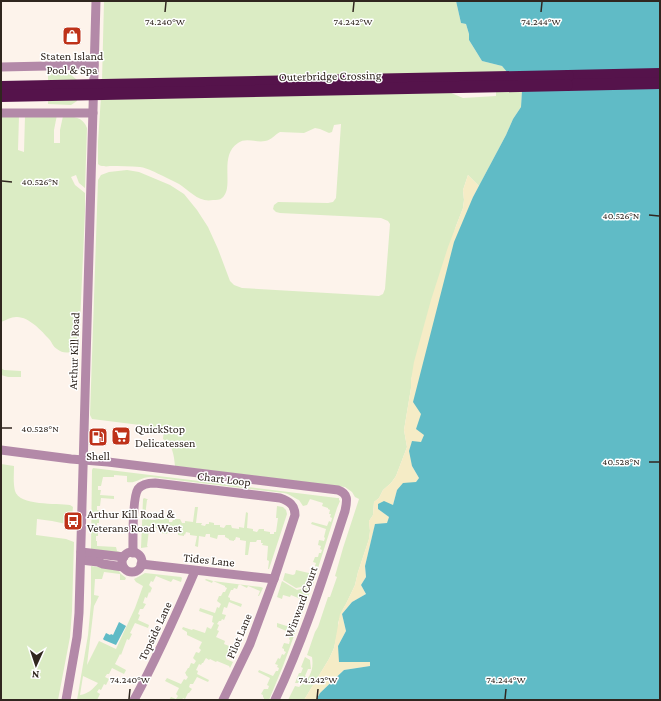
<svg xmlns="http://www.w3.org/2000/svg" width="661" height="701" viewBox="0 0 661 701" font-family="'Crimson Pro',serif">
<rect width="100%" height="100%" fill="#fdf3eb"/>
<g fill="#dbecc4" fill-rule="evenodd">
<path d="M104,1H456L461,23L466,24L469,34V40L482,61L502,66L522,90L521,107L513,119L506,135L479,186L468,175L463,190L464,200L463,208L456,226L411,380V388L404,430L407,447L396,476L391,483L383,490L379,498L374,502L373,515L369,521L370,531L369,539L358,572L355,585L346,604L343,609L338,623V630L334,648L329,659L304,700H288L295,686L299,687C310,679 314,670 312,657L307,655L315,632L318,627L328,597H330L337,577L335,576L343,548L359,499L355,497L352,492L345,487L175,466C174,456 173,444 163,439L164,428L92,419L90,415L98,180L101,175L109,172L127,170L139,172L170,185L184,194L197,210L208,227L218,249L230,281L234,285L242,288L379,296L383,294L385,289L390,224L388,221L381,218L280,213L276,212L273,209L274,205L278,202L328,203L333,202L336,198L341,124L334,125L332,132L329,133L320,129L315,128L304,133L280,132C274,135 272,140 265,141C256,143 246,137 238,143C218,156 235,188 222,198C220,200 216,200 213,200C199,203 190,191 179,184C174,181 168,179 163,176C156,173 148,168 140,167C131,166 119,166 110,166C108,166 106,167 104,166C101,166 100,166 98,164V142L102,81ZM496,83V96L463,98L449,92Z"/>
<polygon points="48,72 69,73 77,80 77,101 71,105 48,104"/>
<path d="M57,115L54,130V143H60V130L63,116C73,116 83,117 87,128L85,188L79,183L76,175L71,177L75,185L85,193V211L79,346C74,353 64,355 57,349C53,347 52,342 49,339C42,331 28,316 16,317C11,317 6,320 1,322V116H19L18,150L24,152L25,116Z"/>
<polygon points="1,368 4,370 21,371 21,377 8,377 1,375"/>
<path d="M1,464L14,466C14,474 13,483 15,491C19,506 57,503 70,505L73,507L71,525L52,521L37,519L36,535L66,539L74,542L72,611L70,637L58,700H1Z"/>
<path d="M93,468L337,498H339V500L340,501L337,508L312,587L306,586L296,588L283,580L285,573L293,575L295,574L296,570L313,574L314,570H316L317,567L315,566L316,563L313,562L315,557H318L319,553H321L322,550L320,549L321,546L318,545L319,540L324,541L325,538L324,537L326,529L311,524L312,522L327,526L329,521L331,522L332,518L330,517L331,514H329L330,510L328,509V508L322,506L323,503L310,499L307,505L303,506L299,500C294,498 290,494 284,493L151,477C140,477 136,484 127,482V476L114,475V477H103L101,486H98V490H101L100,495L114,496V499L101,498L100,506H97V510L102,511L101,516H99V523H97V527H101V533H98V536H96V541H97V546L116,547L117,551L120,552L119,553L91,549L92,470Z"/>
<polygon points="144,498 147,499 148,500 147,500 145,516 151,517 151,520 155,520 156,518 158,518 158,517 169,519 169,522 172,522 173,520 175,520 175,519 180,519 182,523 185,523 185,521 193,522 195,507 198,507 196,523 202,523 201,525 205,526 206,524 209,524 209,522 214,523 214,525 220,525 220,527 224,528 226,525 231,525 232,528 239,529 239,527 244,528 246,512 248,513 247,528 253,529 253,531 257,532 259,529 264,529 264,531 270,532 270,534 274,534 274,532 276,532 278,518 276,518 277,506 283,507 286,510 287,514 269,569 268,569 269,561 267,560 268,546 262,545 263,543 261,543 261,540 257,540 256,542 250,542 248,555 245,555 246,541 240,540 240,538 236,537 235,540 234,540 234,541 229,540 229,539 225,537 225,535 218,535 217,539 210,537 210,534 206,534 205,537 199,536 198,547 195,546 197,536 190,535 190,533 186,532 185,535 184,534 184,536 178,535 178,533 172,532 173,530 169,529 167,534 161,533 161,532 159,532 160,529 155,528 155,531 149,530 147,546 148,547 141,548 143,499"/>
<path d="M91,566L118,570L121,574L126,578L125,580H120V574L104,572L102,579H95L94,595L99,596L94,606L87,665L99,641L116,649L135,608L143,586L136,582L134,579L138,577L145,573L181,577L182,578L181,582L173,579L171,582L156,576L153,582L151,581L149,585L152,588L150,593L149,592L147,598L145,597L143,603L146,604L143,609H140L138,614L140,615L138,620L149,625L148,628L135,623L130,633L132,634L129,640L127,639L121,655L120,654L115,664L126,670L124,674L112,668L109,674H107L105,677L109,679L106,685L104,684L101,690L99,689L97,692L100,694L97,700H77L88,635L91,603ZM83,676L98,683C93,689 88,694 80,695Z"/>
<polygon points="206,579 213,581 261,587 263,588 259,596 258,596 260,591 248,586 247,588 239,584 237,589 234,588 233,590 231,590 228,597 230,598 230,600 242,604 241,607 229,602 227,608 224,607 222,614 226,615 224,620 222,619 221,621 219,621 217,624 219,625 217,630 219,631 216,637 225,641 224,644 229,646 228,649 229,649 226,659 233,662 230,668 229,666 217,661 216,662 210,659 209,660 206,658 203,663 202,663 201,665 199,664 196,670 198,671 197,674 209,680 208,682 197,677 193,684 190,684 189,687 192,689 189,693 188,693 185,699 183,698 182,700 169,700 171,697 176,699 178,696 176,694 179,688 165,681 167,678 181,684 184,679 186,680 188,677 186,675 186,674 185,673 188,668 189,668 191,663 194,664 196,661 193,658 196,652 199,653 201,650 199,648 202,642 187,635 187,632 182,629 183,627 192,630 193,629 205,633 207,627 211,629 214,623 212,622 213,616 199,611 200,608 215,613 217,607 219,608 221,604 217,601 219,596 221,596 223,592 225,592 227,588 225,587 225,586 213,581 212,583 205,580"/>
<polygon points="282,581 297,590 304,588 311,589 283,666 269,700 264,700 264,698 263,697 263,695 261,694 264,689 268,689 269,686 267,685 270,678 258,672 259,670 273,676 276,671 278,671 279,668 277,667 278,665 275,664 278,658 280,659 282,654 284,655 286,652 284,651 284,649 282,648 284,643 289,644 290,640 289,639 291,633 277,627 277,623 293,628 295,623 297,623 298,620 297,619 298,616 295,615 297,610 300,611 301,607 303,607 304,604 303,603 303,600 291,595 290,597 283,595 282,599 277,597"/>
<polygon points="305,657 310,660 311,669 308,669 305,676 307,677 301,683 295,683 299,673 301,673 303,668 301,667"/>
</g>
<polygon fill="#f5ecc6" points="468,175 479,186 473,197 421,414 424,435 412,466 419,478 416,482 397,490 393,505 378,509 389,517 388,523 375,525 365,566 366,577 361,585 366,594 352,602 342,614 346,631 338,646 371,662 370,666 344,670 320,693 316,700 304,700 329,659 334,648 340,614 346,604 355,585 358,572 369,539 370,531 369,521 373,515 374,502 379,498 383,490 391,483 396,476 407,447 404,430 411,388 411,380 414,362 431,300 448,247 463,208 464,200 463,190"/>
<g fill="#60bbc6">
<polygon points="456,1 660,1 660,700 316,700 320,693 344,670 370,666 370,662 339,662 338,646 346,631 342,614 352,602 366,594 361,585 366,577 365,566 375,524 387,523 389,517 378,509 378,504 384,501 393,505 397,490 403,483 416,482 419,478 412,466 409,451 412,441 421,442 424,435 416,429 421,414 413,402 454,242 473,197 506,135 513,119 521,107 522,90 502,66 482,61 469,40 469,34 466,24 461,23"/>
<polygon points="119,622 126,626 116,645 104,640 103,639 106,633 110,635 111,634 113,635"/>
</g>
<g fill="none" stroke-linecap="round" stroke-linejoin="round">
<g stroke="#b389a8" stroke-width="9">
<polyline points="1,67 94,65"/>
<polyline points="1,113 93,113"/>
<path d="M1,450L71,459L108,462L338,490C349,494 347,501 345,511C324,575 304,639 275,700"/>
<polyline points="81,552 124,557"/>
<circle cx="132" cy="562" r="10"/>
<path d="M133,553C133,540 132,498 138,489C142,484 149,483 155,483L280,498C289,501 295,505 295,515L274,579L250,644L223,700"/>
<polyline points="81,560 98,562 103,564 123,567"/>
<polyline points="141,564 274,579"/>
<polyline points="66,700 77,637 79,613 96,1"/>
<path d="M134,700C157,658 176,615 195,571"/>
</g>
<g stroke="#55134b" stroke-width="12">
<polyline points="568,76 660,74"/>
<polyline points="567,85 660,83"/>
</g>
<g stroke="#55134b" stroke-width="12">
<polyline points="1,87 568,76"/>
<polyline points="1,96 567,85"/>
</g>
</g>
<path fill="none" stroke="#30261f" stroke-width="1.5" d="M165,12L166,2M353,12L354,2M541,12L542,2M2,181L12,182M649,215L659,216M2,428H12M649,462H659M129,699L130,689M317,699L318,689M505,699L506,689"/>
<defs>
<g id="shop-square" transform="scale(1)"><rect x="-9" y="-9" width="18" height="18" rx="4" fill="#be3219" stroke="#fff"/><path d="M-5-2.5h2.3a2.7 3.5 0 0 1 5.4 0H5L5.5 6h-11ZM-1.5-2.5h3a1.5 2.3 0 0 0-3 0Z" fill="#fff"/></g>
<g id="supermarket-square" transform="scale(1)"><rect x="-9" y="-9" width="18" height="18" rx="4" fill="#be3219" stroke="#fff"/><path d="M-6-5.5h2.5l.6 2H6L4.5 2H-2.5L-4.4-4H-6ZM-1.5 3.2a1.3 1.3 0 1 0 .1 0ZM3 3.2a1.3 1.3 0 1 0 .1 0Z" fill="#fff"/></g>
<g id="fuel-square" transform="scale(1)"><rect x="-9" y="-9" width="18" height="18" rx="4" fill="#be3219" stroke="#fff"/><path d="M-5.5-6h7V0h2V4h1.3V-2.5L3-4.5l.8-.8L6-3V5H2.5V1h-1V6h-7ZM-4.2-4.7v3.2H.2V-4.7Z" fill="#fff"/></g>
<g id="bus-square" transform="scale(1)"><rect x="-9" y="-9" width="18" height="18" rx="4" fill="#be3219" stroke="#fff"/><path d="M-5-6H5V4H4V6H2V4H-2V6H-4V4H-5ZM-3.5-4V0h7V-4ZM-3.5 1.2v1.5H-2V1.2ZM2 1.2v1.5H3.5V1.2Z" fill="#fff"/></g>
</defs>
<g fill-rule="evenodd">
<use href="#shop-square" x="72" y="36"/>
<use href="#supermarket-square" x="121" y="436"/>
<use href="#fuel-square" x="98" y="437"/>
<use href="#bus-square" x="73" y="521"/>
</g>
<g text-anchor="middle" stroke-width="3" stroke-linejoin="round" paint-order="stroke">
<g font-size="12" fill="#30261f" stroke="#fff">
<text x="72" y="60">Staten Island<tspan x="72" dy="14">Pool &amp; Spa</tspan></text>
<text x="135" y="433" text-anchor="start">QuickStop<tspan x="135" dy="14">Delicatessen</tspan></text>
<text x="98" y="460">Shell</text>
<text x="87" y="518" text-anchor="start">Arthur Kill Road &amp;<tspan x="87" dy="14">Veterans Road West</tspan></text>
</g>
<g font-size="12" fill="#30261f" stroke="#fff">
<text transform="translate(330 76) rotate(-1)" y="4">Outerbridge Crossing</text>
<text transform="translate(74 351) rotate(-88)" y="4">Arthur Kill Road</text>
<text transform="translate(224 479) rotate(7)" y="4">Chart Loop</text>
<text transform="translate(209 560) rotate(6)" y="4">Tides Lane</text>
<text transform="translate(301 602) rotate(-70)" y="4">Winward Court</text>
<text transform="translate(155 631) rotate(-65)" y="4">Topside Lane</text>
<text transform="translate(239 636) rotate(-67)" y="4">Pilot Lane</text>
</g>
</g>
<g font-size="10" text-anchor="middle" fill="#30261f" stroke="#fff" stroke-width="3" stroke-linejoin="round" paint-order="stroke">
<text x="165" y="25">74.240°W</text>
<text x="353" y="25">74.242°W</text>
<text x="541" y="25">74.244°W</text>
<text x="40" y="185">40.526°N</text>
<text x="621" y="219">40.526°N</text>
<text x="40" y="432">40.528°N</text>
<text x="621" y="465">40.528°N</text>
<text x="130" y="683">74.240°W</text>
<text x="318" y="683">74.242°W</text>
<text x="506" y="683">74.244°W</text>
</g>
<rect width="661" height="701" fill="none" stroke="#30261f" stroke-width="4"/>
<g transform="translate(36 665) rotate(183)" stroke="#ffffff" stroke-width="3" paint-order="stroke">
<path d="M0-3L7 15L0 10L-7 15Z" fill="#30261f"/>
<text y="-6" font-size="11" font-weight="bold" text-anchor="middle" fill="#30261f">N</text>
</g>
</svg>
